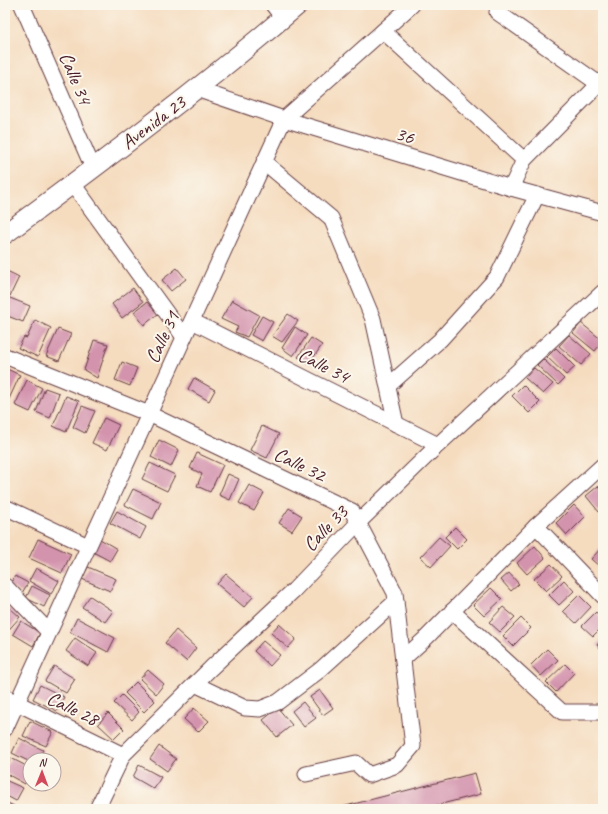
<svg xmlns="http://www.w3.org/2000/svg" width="608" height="814" viewBox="0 0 608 814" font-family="Caveat,sans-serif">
<rect width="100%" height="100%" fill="#fbf7ec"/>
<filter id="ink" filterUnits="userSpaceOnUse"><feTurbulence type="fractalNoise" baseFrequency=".025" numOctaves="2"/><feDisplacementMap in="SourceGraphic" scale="8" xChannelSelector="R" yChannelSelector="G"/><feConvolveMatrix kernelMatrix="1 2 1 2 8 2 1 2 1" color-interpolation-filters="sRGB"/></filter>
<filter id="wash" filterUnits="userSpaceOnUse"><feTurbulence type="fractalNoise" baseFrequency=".012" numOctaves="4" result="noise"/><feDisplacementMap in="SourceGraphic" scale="16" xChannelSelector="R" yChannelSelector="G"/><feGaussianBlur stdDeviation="0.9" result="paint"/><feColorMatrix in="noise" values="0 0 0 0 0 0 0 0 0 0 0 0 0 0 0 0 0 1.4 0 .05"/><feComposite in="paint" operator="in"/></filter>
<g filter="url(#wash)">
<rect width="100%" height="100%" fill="#f5dcbf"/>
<g id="blocks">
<g fill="#d393ad">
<polygon points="177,268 186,279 171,291 162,280"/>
<polygon points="5,270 19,277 10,296 5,294"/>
<polygon points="133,288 143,302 122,318 112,304"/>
<polygon points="5,296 30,306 23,322 5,315"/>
<polygon points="232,300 259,315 247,337 235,332 238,327 221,319"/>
<polygon points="147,302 158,314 144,325 134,312"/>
<polygon points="288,314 298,321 282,342 272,336"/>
<polygon points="262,316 273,322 262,341 251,335"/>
<polygon points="35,320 51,328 38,357 18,348 24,337 27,338"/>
<polygon points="581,323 603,341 595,351 573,333"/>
<polygon points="295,327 307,335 293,356 282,348"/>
<polygon points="58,329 71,334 59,361 46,356"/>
<polygon points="569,335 591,354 581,365 559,346"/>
<polygon points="311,338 322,345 309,364 298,357"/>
<polygon points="94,340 108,344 97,378 84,370"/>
<polygon points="556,348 575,367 566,375 547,357"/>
<polygon points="543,359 564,379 558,385 537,365"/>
<polygon points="122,362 137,368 130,386 115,380"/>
<polygon points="5,368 20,375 9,399 5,397"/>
<polygon points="534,368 553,384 543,394 525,378"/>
<polygon points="194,378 215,390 209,401 188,389"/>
<polygon points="27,380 42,388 30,412 15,405"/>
<polygon points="523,385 540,402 529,413 512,396"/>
<polygon points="45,388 59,393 50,418 36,412"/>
<polygon points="66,396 79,401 66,432 53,426"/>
<polygon points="82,406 95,411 85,433 73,427"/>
<polygon points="104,418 119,425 107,450 92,443"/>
<polygon points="262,426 279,434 267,458 250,450"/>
<polygon points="159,440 179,450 171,467 151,457"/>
<polygon points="197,453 223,465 210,492 197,486 202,474 190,468"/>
<polygon points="150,463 175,475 167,491 142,479"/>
<polygon points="228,474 239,479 230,500 219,495"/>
<polygon points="249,485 264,493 254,511 239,503"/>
<polygon points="598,486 603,492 603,509 599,512 586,496"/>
<polygon points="133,489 161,502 153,519 125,505"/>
<polygon points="574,505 585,517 567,535 556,523"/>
<polygon points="289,508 302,516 292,531 279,523"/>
<polygon points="117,511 146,527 140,539 110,523"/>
<polygon points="455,527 467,539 457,549 445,537"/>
<polygon points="5,528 8,529 5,538"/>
<polygon points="439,537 450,546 431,567 420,557"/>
<polygon points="38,539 71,554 62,573 29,558"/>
<polygon points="100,539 117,549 110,561 93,552"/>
<polygon points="535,546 545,558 527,574 517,563"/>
<polygon points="603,546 603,565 600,567 591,559"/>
<polygon points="551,564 562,576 546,591 534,579"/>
<polygon points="88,567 116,579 110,591 82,579"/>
<polygon points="36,568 59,581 51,594 29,581"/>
<polygon points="509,573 519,584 511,591 501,580"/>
<polygon points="226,574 253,597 244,607 217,584"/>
<polygon points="15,576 28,583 22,593 9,586"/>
<polygon points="564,580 574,591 559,605 549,595"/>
<polygon points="32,586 50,595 44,607 26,598"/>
<polygon points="491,588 502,599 484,616 473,605"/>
<polygon points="579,595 591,607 576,623 563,611"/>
<polygon points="90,596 113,611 105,622 82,607"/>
<polygon points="503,607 515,617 500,632 489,622"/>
<polygon points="10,608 20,617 5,634 5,614"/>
<polygon points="596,612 603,620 603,626 593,636 582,626"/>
<polygon points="77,618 115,638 108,652 70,632"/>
<polygon points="521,618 531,628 513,646 503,636"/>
<polygon points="21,621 40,633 33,646 13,634"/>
<polygon points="279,624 296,639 288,648 271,633"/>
<polygon points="176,630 196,648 186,661 165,643"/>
<polygon points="75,638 97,653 88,666 66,651"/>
<polygon points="603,638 603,651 597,645"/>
<polygon points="263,641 280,655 270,666 254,651"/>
<polygon points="547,649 558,660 541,676 531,665"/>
<polygon points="565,664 574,673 556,692 546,682"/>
<polygon points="54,666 75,679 66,693 45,681"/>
<polygon points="148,670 164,684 156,694 140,679"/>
<polygon points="136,682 155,701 144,712 125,693"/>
<polygon points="40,685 64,697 57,711 33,699"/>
<polygon points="320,690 333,708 323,715 310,697"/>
<polygon points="122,695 139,712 132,720 114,703"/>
<polygon points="303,702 316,718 304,727 292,711"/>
<polygon points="194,708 209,721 198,732 184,719"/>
<polygon points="278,708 292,725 277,737 263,720"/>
<polygon points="108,713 124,729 114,739 98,724"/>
<polygon points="30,721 53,732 46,746 23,736"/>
<polygon points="19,738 43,750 38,760 30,760 30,762 12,753"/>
<polygon points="159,746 176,759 167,771 150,759"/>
<polygon points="11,758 30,768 30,775 25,784 5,773 5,770"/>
<polygon points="139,765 161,777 154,789 133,777"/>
<polygon points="475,773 481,794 422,809 334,809"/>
<polygon points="5,780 23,788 16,801 5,795"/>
<polygon points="5,802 14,806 13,809 5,809"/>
</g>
</g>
</g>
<g filter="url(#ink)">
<use href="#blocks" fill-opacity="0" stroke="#643b41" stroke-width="1"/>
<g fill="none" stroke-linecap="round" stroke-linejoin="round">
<g stroke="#643b41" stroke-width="17">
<g id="minor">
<polyline points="22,5 93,168"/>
<polyline points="273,5 283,18"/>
<polyline points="497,12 599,84"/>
<polyline points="383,31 524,160"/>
<polyline points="196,89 284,119 511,188 603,213"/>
<polyline points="264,162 331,218 373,319 396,424"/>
<polyline points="73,184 184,337"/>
<polyline points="511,188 524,160 603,80"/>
<polyline points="192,321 438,445"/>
<polyline points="5,356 149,414 352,511 395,593 413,746 397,765 369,775 356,763 306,774"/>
<polyline points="388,386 440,340 497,277 537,195"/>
<polyline points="5,507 88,546"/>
<polyline points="536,526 603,596"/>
<polyline points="5,586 49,632"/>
<polyline points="452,611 562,712 603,712"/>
<polyline points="403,659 427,637 536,526 603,465"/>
<polyline points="195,684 245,708 260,709 278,702 320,670 396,601"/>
<polyline points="5,697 123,755"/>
<polyline points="5,729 284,119 412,5"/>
<polyline points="97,809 123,755 211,668 294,590 358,523 438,445 603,292"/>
</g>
</g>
<g stroke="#643b41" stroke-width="21">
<path id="major" d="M5,234C105,160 204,86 298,5"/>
</g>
<use href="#minor" stroke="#fff" stroke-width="15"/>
<use href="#major" stroke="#fff" stroke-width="19"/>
</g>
</g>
<g text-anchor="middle" stroke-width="4" stroke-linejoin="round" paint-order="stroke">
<g font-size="20" fill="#4a1f2b" stroke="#fbf7ec">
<text transform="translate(76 78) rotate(67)" y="7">Calle 34</text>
<text transform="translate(153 122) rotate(-37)" y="7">Avenida 23</text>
<text transform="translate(405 135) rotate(17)" y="7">36</text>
<text transform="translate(162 337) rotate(-65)" y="7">Calle 31</text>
<text transform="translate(324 365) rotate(27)" y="7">Calle 34</text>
<text transform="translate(300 464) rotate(26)" y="7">Calle 32</text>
<text transform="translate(325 528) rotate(-46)" y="7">Calle 33</text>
<text transform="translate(73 708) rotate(26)" y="7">Calle 28</text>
</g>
</g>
<rect width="608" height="814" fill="none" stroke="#fbf7ec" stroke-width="20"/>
<g transform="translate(42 772) rotate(1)"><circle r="19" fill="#fbf7ec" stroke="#b4a19f"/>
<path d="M0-3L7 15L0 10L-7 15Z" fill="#d1495b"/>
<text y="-6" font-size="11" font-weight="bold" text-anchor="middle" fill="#4a1f2b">N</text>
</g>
</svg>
